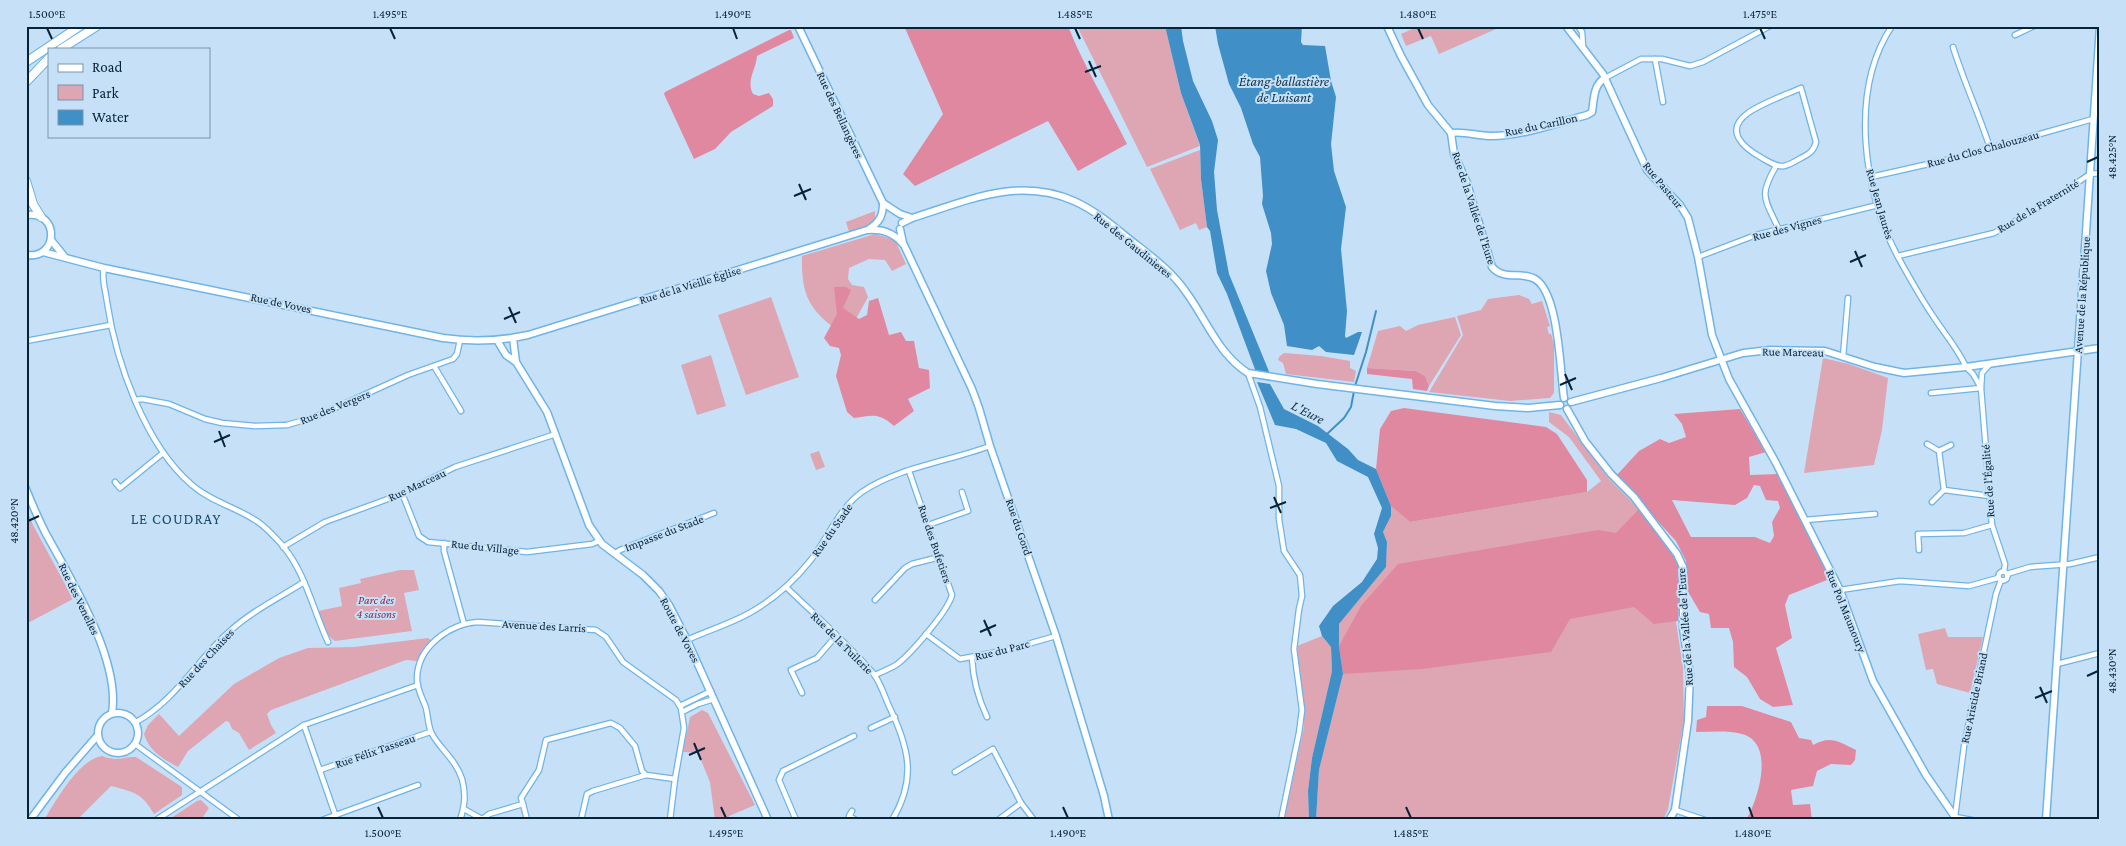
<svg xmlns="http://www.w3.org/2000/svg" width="2126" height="846" viewBox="0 0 2126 846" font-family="'Crimson Pro',serif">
<rect width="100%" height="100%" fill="#c6e1f7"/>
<g fill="#dea5b3">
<polygon points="1077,26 1165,26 1181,93 1200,146 1147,167"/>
<polygon points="1419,26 1503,26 1439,54 1431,36 1406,46 1401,34"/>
<polygon points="1200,150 1201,179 1207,227 1199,230 1196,223 1180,230 1150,169"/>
<polygon points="875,211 875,221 866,227 849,232 846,222"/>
<path d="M875,234L895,240L906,264L892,271L885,260L869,259L849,268L848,279L852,285L864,287L868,297L846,337C812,312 801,301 802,256Z"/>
<polygon points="1519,295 1529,299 1532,304 1542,301 1550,326 1547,327 1549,334 1551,334 1554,344 1554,393 1550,398 1510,401 1429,392 1463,335 1457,316 1481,310 1488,299"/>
<polygon points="771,297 799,377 746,395 718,315"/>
<polygon points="1455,317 1461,335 1429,386 1425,376 1416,371 1367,368 1378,331 1400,326 1406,331 1418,325"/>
<polygon points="1284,353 1321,356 1350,361 1350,368 1356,371 1354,382 1286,374 1283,363 1278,360 1279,357"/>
<polygon points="711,355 726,406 697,415 681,365"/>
<polygon points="1823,358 1849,364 1888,378 1882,430 1874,465 1804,473"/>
<polygon points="1549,412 1561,415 1609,479 1643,513 1667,562 1683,668 1684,720 1668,809 1663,820 1316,820 1319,770 1343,674 1339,645 1339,624 1386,567 1387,542 1383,532 1391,516 1391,506 1410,522 1587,492 1601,481 1569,437 1549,422"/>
<polygon points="819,451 825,467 816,470 810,454"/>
<polygon points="26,508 33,525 73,599 26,624"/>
<path d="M400,570H414L419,590L404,593L412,631L335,641C325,635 321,622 318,611L342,606L339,588L361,583L360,579Z"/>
<polygon points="1945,628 1948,637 1983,637 1970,693 1937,684 1933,669 1926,670 1918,634"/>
<polygon points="1322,636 1331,647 1332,671 1312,758 1308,791 1309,820 1284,820 1304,727 1304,709 1297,646"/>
<path d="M428,638L431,640L423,649L417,661L406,660L271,710L267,714L271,725L276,733L249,750L239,733L232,729L229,722L226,721L188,751L178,767C163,759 149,751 144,734L148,725L159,714L179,736L234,684L279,658L308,648L354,647Z"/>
<polygon points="702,710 708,713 755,805 729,816 729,820 715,820 710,782 698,753 683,752 690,717"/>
<path d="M102,756C120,762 119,757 136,757L182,787V795L154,814C142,793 134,792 111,786L77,820H44C56,801 78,760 102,756Z"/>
<polygon points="201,800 209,808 201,820 168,820 197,801"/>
</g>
<g fill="#e188a1" fill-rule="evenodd">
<path d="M904,26H1068C1084,67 1108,105 1127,144L1078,171L1048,121L915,186L903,174L943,114Z"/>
<path d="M789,30H791L794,38L757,56C756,70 746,80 753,94L759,96L769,93L773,99V106L731,132L715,149L694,159L664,94L665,92Z"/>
<path d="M834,287H846L851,290L843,308L859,319L867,315L869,301L878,298L889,335L901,332L906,341H914L919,368L929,370L930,388L908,399L914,411L894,426C879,413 874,415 854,418L847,412L836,376L841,355L839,348L830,346L824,338L837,314Z"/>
<polygon points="1367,368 1416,371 1425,376 1429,386 1427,391 1413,389 1412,379 1367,374"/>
<polygon points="1404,408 1546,427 1557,434 1587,480 1587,492 1410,522 1391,506 1376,469 1380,429 1391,411"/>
<path d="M1740,409L1766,452L1749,457L1750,475L1777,474L1829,574L1827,580L1789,595L1785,605L1792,638L1776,648L1793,705L1773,707L1760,699L1747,677L1734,667L1733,642L1729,628H1711L1709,614L1700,612L1687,590L1686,561L1676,541L1616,476L1639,451L1660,439L1669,443L1686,437L1682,424L1674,414ZM1754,485L1760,486L1766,500L1778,501L1780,508L1772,522L1774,536L1770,543L1755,537H1691L1672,500L1735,505L1747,498Z"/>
<polygon points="1639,509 1669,548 1681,570 1678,621 1654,624 1634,607 1570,619 1551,652 1422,669 1343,674 1339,646 1361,606 1398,564 1598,530 1616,533"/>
<path d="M1707,706H1742L1791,722L1799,738L1811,740L1813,745C1831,735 1839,742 1856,750L1855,760L1851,765L1831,764L1817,771L1813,786L1791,790L1793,805L1810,804L1812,820H1746C1758,800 1776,743 1742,734C1727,730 1711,732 1696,732L1697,720L1706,717Z"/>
</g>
<g fill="#408fc6">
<polygon points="1165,26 1181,26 1183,41 1193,81 1212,121 1218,140 1214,172 1217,210 1229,274 1270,374 1256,372 1227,294 1217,273 1210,231 1207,227 1201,179 1200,145 1181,93"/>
<polygon points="1215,26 1302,26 1301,42 1303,45 1325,46 1331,81 1336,97 1331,144 1334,171 1346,207 1341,249 1347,311 1345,336 1346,338 1358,332 1362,332 1354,355 1326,352 1319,346 1312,350 1287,346 1284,325 1271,293 1266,271 1272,244 1271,233 1262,204 1263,196 1260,157 1253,144 1241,108 1229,84 1218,44"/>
<polygon points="1257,382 1270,384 1284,409 1318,426 1348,449 1358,460 1376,469 1391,506 1391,516 1383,532 1387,542 1386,567 1339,624 1339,646 1343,674 1319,770 1316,820 1309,820 1308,791 1312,758 1332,671 1331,647 1322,636 1319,626 1333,606 1362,582 1377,559 1378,548 1374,534 1382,508 1368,477 1337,461 1326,443 1296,429 1275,425"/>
</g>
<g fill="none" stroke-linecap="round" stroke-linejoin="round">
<g stroke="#408fc6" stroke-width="2">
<polyline points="1355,386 1366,352 1376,311"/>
<polyline points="1327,434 1344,418 1351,407 1354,391"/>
</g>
<g stroke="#6eb4e8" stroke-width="7">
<g id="street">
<polyline points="1578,26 1582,32 1583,46"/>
<path d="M1892,26C1849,90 1863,192 1898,257C1909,277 1920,297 1933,316C1944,333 1958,349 1966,367L1973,374L1981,388L1992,525L2005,564L2004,571"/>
<polyline points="2015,35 2034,26"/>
<path d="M1953,47C1964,82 1979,114 1990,148"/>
<polyline points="1655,59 1663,102"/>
<polyline points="1605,78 1641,59 1662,59 1690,66 1703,62 1770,26"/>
<path d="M1801,88L1816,142C1814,151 1809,154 1801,158C1796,161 1789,165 1784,166C1776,167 1769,162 1762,158C1744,148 1723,131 1748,113C1762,103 1785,95 1801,88Z"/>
<path d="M1776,166C1758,197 1765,198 1779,230"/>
<polyline points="1871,177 1955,158 2093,119"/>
<polyline points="1898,256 1994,233 2044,205 2090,174 2100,173"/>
<polyline points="1698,257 1756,235 1878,205"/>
<path d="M104,268C101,278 106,292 107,302C116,362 145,445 192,485C210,501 235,507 255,520C265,526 275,537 283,546C306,574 313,610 328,642"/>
<polyline points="26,341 111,325"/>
<polyline points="1843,357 1848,298"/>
<polyline points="434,366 461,411"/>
<polyline points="1248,373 1260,407 1279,486 1279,519 1284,551 1300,575 1302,596 1299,609 1294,649 1302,710 1299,733 1281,820"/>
<polyline points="1931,393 1981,388 1982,373 1990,364"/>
<polyline points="135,400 142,399 169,404 205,419 222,423 255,426 287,425 315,417 408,375 453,359 457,354 460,340"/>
<polyline points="1927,444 1939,451"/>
<polyline points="1951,445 1939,451 1944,490 1990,496"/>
<polyline points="115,482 120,488 163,453"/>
<polyline points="402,493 419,536 428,542 527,552 592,544 599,541"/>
<polyline points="1932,502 1944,490"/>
<polyline points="1805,520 1875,514"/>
<polyline points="928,525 968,511 962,492"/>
<polyline points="444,543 444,551 464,624"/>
<polyline points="283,547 325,522 396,496 455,467 556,434"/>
<polyline points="1919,550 1918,534 1964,533 1992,525"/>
<polyline points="614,554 620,550 714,513"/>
<circle cx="2003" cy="576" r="4.5"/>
<polyline points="2007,574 2030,567 2070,564 2100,557"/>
<path d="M786,587C815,615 847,643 873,673C880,682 884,694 888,704C908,745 918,778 892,820"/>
<polyline points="1840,590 1900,581 1969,586 1998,578"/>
<polyline points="875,600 905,568 912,564 940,557"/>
<polyline points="926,634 960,659 1007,650 1056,636"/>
<path d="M687,640C709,630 733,623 753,611C775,598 794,581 810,561C827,540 839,508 862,492C896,468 950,461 990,446"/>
<path d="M972,658C973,680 978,698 987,717"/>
<polyline points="2057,664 2100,653"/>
<path d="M875,675C882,672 889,669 896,665C910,655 948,611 952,595L909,471"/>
<polyline points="802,693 791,670 817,658 836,636"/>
<polyline points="680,706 711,691"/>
<polyline points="682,712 698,704 714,699"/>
<path d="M136,722C175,701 197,660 230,631C252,611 279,598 304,582"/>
<polyline points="304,725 337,820"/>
<polyline points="871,728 895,717"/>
<polyline points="135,744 239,820"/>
<polyline points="320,770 430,732"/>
<polyline points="955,772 993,749 1021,803 1034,820"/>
<polyline points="523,804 527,820"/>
<polyline points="464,809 482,819"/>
<polyline points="1675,810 1705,820"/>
<polyline points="852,811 849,816 856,820"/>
<polyline points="156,820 304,725 418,685"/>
<polyline points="322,820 418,785"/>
<path d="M460,820C465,805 466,794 462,779C456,760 441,750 432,734C428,727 428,716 426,708C423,699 417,690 417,679C417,647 449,624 478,622L596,630L606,637L623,662L676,700L681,708L684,728L675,779L670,820"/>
<polyline points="481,820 489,814 523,804 521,798 539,770 546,740 611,723 620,728 635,746 642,771 646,775 675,779"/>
<polyline points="581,820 587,794 593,791 646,775"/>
<polyline points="796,820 779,780 783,771 854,736"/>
<polyline points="998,820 1021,803"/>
<polyline points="1972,820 1955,817 1964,746 1996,594 2001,580"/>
</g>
</g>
<g stroke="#6eb4e8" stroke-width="9">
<g id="secondary">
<polyline points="798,26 883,203 900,214 912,218"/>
<path d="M1387,26L1401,56L1428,105L1451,133L1454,154L1467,183L1492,267C1504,281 1521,271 1535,279C1559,293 1560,371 1564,398"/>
<polyline points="1566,26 1603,74 1647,170 1680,205 1688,218 1698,257 1712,335 1729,379 1776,463 1840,590 1873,681 1926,775 1955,817 1955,820"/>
<path d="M1451,133C1465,131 1477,136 1491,136C1523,136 1556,123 1587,115L1592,112C1594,100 1593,85 1605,78"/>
<path d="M26,215C60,210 59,260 26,255"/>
<path d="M902,223L912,218C967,201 1018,176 1074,201C1094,210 1111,224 1128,238C1148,254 1171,270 1186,292C1206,319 1218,354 1248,373L1317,384L1495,406L1528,408L1560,405"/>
<path d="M869,229C880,222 883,215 883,203"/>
<polyline points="900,229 903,243"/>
<polyline points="51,240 64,256"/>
<path d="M43,252L104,268L443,338C472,342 500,341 528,335L867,230C882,229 893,232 904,245L972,389L979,408L990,446L1056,636L1104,796L1109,820"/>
<polyline points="513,338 516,362 547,412 589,525 602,544 643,575 659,591 669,605 687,640 768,820"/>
<polyline points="497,340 506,355 516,362"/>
<polyline points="1571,402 1661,378 1743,353 1770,350 1825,351 1875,367 1904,373 1966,367 2100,348"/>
<polyline points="1567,409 1585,441 1611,474 1634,497 1677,554 1683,567 1683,628 1690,675 1688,721 1675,810 1669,820"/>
<path d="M26,489C32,504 38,518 45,532C70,578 121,660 112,713"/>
<circle cx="118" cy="733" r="20"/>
<polyline points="30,820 65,773 98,735"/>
<polyline points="2046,820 2100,26"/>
</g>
</g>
<g stroke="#6eb4e8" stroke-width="10">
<g id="primary">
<polyline points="61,49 97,26"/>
<polyline points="26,62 80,26"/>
<polyline points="26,82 49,58"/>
<polyline points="26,181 33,204 41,217"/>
</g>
</g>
<use href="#street" stroke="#fff" stroke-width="4.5"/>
<use href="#secondary" stroke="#fff" stroke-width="6"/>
<use href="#primary" stroke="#fff" stroke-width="8"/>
</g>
<path fill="none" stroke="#052438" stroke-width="2" d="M47,28L52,39M390,28L395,39M733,28L737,39M1075,28L1080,39M1418,28L1423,39M1760,28L1765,39M1089,61L1096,77M1085,72L1101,66M2087,162L2098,157M799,184L806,200M794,196L811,189M1855,251L1862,267M1850,262L1866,255M509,307L516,323M504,319L520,312M1565,374L1572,390M1560,385L1576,378M219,431L225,447M214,442L230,435M1274,497L1281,513M1270,508L1286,502M28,521L39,516M984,620L991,636M980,632L996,625M2087,676L2098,671M2040,687L2047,703M2035,698L2052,691M694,743L701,760M689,755L705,748M378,807L383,818M721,807L726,818M1063,807L1068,818M1406,807L1411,818M1749,807L1753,818"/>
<g text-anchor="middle" stroke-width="4" stroke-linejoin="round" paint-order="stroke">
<g font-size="12" fill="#052438" stroke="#c6e1f7">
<text transform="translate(840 115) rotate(65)" y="4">Rue des Bellangères</text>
<text transform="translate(1541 125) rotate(-12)" y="4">Rue du Carillon</text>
<text transform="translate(1983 149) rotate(-15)" y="4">Rue du Clos Chalouzeau</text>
<text transform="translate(1663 185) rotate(51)" y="4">Rue Pasteur</text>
<text transform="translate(1880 204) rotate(74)" y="4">Rue Jean Jaurès</text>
<text transform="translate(2038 206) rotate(-31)" y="4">Rue de la Fraternité</text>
<text transform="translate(1474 208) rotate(72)" y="4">Rue de la Vallée de l'Eure</text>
<text transform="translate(1787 228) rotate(-15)" y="4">Rue des Vignes</text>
<text transform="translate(1133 245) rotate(39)" y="4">Rue des Gaudinieres</text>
<text transform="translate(690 285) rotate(-17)" y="4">Rue de la Vieille Église</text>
<text transform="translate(2082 295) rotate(-86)" y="4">Avenue de la République</text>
<text transform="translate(281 303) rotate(12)" y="4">Rue de Voves</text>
<text transform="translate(1793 352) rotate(1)" y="4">Rue Marceau</text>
<text transform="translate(335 407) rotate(-22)" y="4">Rue des Vergers</text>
<text transform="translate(1988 481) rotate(-94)" y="4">Rue de l'Égalité</text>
<text transform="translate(417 485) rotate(-25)" y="4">Rue Marceau</text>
<text transform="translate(1019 527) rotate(71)" y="4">Rue du Gord</text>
<text transform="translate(832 530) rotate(-55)" y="4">Rue du Stade</text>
<text transform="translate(664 533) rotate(-21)" y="4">Impasse du Stade</text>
<text transform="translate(935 544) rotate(71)" y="4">Rue des Bufetiers</text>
<text transform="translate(485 547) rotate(6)" y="4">Rue du Village</text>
<text transform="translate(79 599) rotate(64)" y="4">Rue des Venelles</text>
<text transform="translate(1846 611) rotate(68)" y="4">Rue Pol Maunoury</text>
<text transform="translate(544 626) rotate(3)" y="4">Avenue des Larris</text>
<text transform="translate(1685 627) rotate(-94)" y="4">Rue de la Vallée de l'Eure</text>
<text transform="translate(680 630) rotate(62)" y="4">Route de Voves</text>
<text transform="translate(842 643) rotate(45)" y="4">Rue de la Tuilerie</text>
<text transform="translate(1002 650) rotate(-14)" y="4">Rue du Parc</text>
<text transform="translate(206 658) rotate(-47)" y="4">Rue des Chaises</text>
<text transform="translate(1974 698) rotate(-78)" y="4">Rue Aristide Briand</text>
<text transform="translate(375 751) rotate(-19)" y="4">Rue Félix Tasseau</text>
</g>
<g font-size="12" font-style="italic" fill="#90274f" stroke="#c6e1f7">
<text x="376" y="604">Parc des<tspan x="376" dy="14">4 saisons</tspan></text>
</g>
<g font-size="14" font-style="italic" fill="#103249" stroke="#c6e1f7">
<text x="1284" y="86">Étang-ballastière<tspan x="1284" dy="16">de Luisant</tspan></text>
<text transform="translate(1308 412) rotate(27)" y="5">L'Eure</text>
</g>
<g font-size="15" letter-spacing="1" fill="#154d71" stroke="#c6e1f7">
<text x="176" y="524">LE COUDRAY</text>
</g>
</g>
<rect width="2126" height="846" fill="none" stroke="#c6e1f7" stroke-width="55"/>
<rect x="48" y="48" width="162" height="90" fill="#c6e1f7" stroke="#7995ab"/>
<rect x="58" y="64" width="25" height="8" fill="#ffffff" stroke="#7995ab"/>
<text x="92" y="72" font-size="15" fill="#052438">Road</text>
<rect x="58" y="85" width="25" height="15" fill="#dea5b3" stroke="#7995ab"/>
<text x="92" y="98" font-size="15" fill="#052438">Park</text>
<rect x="58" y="110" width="25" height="15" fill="#408fc6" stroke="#7995ab"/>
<text x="92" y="122" font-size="15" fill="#052438">Water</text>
<rect x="28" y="28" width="2070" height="790" fill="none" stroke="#052438" stroke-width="2"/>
<g font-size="12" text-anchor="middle" fill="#052438">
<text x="47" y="18">1.500°E</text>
<text x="390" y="18">1.495°E</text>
<text x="733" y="18">1.490°E</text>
<text x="1075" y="18">1.485°E</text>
<text x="1418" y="18">1.480°E</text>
<text x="1760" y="18">1.475°E</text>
<text transform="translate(2112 157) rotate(-90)" y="4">48.425°N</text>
<text transform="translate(14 521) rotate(-90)" y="4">48.420°N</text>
<text transform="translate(2112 671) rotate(-90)" y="4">48.430°N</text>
<text x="383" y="837">1.500°E</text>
<text x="726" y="837">1.495°E</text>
<text x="1068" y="837">1.490°E</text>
<text x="1411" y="837">1.485°E</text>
<text x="1753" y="837">1.480°E</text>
</g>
</svg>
